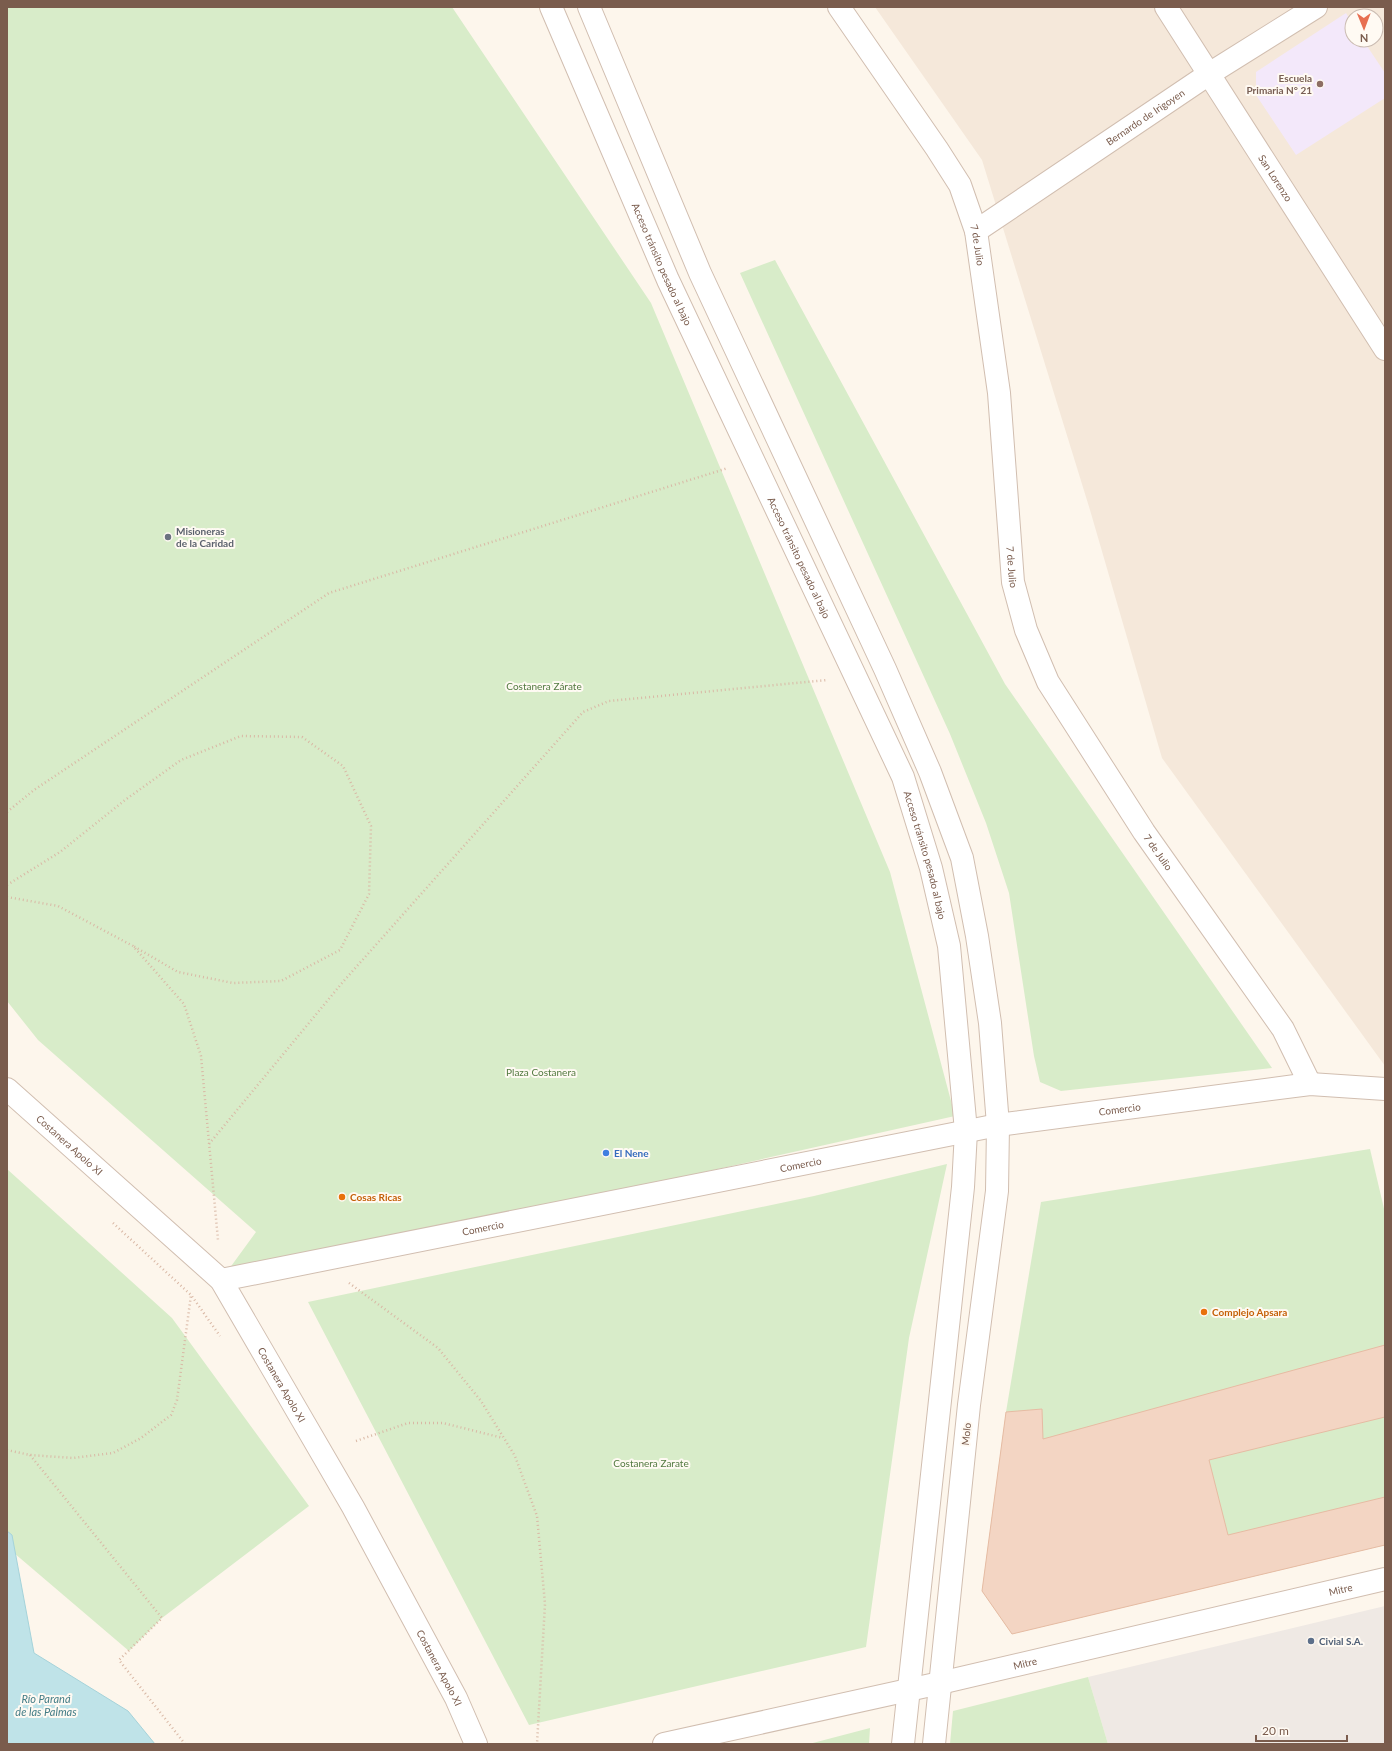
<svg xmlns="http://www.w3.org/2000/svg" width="1392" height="1751" viewBox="0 0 1392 1751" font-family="Lato,sans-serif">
<rect width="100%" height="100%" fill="#fdf6ec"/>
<path fill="#f5e8da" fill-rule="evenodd" d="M875,7H1385V1066L1162,758L1090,510L982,160ZM1352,16H1376V40H1352Z"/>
<polygon fill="#efe9e4" points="1385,1606 1385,1744 1108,1744 1088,1677"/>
<polygon fill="#f3e8fa" points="1346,13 1352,23 1352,40 1363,40 1385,73 1385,98 1296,155 1256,95 1256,72"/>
<g fill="#d8ecc9">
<polygon points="7,7 452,7 651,303 890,872 955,1116 221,1280 256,1232 38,1040 7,1001"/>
<polygon points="775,260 1005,684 1272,1068 1061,1091 1040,1082 1034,1056 1009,893 986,823 950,734 740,273"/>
<polygon points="1370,1149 1385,1213 1385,1545 1012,1634 982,1591 1006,1412 1041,1202"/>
<polygon points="947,1164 909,1338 866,1647 529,1725 308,1302 814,1196"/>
<polygon points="7,1169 172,1318 309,1506 162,1618 129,1651 7,1547"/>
<polygon points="1088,1677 1108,1744 950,1744 953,1711"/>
<polygon points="870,1728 869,1744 809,1744"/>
</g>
<polygon fill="#bfe3e8" stroke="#a5d3da" points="7,1531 12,1535 34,1653 128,1711 155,1744 7,1744"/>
<polygon fill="#f3d5c3" stroke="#e6bba3" points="1385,1345 1385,1417 1209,1460 1228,1535 1385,1497 1385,1545 1012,1634 982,1591 1006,1412 1042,1409 1043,1439"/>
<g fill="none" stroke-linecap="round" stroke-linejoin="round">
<g stroke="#d1beb0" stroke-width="24">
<g id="minor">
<path id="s1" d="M551,7L668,280L903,777L931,868L949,946L966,1131L963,1187L903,1744"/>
<polyline points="589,7 700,273 885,669 930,772 962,858 977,936 990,1023 998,1125 997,1191 969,1405 934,1744"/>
<path id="s2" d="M839,7L937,149L960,185L976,231L999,393L1013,582L1026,630L1048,682L1144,832L1283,1029L1310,1084"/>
<path id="s3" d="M1166,7L1385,349"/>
<path id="s4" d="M976,231L1209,74L1316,7"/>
<path id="s5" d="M7,1089L221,1280L353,1507L456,1698L476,1744"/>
<path id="s6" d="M221,1280L998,1125L1310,1084L1385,1089"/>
<path id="s7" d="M664,1744L940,1683L1385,1579"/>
</g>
</g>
<g stroke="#d9b8a5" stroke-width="2.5" stroke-dasharray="1 3" stroke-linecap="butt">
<polyline points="7,812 34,790 329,593 728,468"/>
<polyline points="7,885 60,852 125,800 181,760 241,736 302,737 343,766 371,826 369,894 340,950 281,981 233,983 178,972 133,946"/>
<polyline points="7,897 58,906 133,946 184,1004 201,1056 218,1240"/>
<polyline points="209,1144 342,983 583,712 609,701 827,680"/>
<polyline points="113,1223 191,1295 220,1336"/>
<polyline points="349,1283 438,1348 481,1401 515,1456 537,1516 545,1604 537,1744"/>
<polyline points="356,1441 408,1423 443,1423 503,1438"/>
<polyline points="7,1450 30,1455 73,1458 113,1453 141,1438 171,1415 177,1400 191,1295"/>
<polyline points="30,1455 162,1618 119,1660 185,1744"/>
</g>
<use href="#minor" stroke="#fff" stroke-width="22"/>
</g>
<circle fill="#8d6e63" stroke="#fffaf3" stroke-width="1.5" cx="1320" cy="84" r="4"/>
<circle fill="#6b7280" stroke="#fffaf3" stroke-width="1.5" cx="168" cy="537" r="4"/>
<circle fill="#3f7fe0" stroke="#fffaf3" stroke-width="1.5" cx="606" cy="1153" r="4"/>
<g fill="#e8710a" stroke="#fffaf3" stroke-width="1.5">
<circle cx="342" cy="1197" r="4"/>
<circle cx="1204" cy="1312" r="4"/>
</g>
<circle fill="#5c6f8a" stroke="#fffaf3" stroke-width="1.5" cx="1311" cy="1641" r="4"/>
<g text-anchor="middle" stroke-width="4" stroke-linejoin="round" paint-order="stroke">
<g font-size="10" font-weight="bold" fill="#785e54" stroke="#fffaf3" text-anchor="end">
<text x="1312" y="82">Escuela<tspan x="1312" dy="12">Primaria N° 21</tspan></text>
</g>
<g font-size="10" fill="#7a5c4d" stroke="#fffaf3">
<text dy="4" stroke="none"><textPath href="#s4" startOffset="204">Bernardo de Irigoyen</textPath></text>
<text dy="4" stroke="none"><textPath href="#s3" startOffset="203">San Lorenzo</textPath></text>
<text dy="4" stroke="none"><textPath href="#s2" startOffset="278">7 de Julio</textPath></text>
<text dy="4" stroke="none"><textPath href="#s1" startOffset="280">Acceso tránsito pesado al bajo</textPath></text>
<text dy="4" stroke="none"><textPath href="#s1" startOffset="604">Acceso tránsito pesado al bajo</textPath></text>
<text dy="4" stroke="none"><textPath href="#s2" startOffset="602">7 de Julio</textPath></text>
<text dy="4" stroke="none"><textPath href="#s2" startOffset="926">7 de Julio</textPath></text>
<text dy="4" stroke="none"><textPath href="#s1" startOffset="928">Acceso tránsito pesado al bajo</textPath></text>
<text dy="4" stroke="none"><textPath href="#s6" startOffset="915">Comercio</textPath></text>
<text dy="4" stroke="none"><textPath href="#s5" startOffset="84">Costanera Apolo XI</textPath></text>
<text dy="4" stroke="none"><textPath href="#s6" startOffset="591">Comercio</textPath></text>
<text dy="4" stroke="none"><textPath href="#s6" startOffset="267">Comercio</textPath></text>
<text dy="4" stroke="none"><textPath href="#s5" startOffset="408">Costanera Apolo XI</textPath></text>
<text transform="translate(966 1434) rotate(-84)" y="4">Molo</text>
<text dy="4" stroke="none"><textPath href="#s7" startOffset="694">Mitre</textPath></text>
<text dy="4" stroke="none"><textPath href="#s7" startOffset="370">Mitre</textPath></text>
<text dy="4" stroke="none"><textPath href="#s5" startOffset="732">Costanera Apolo XI</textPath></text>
</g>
<g font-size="10" font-weight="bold" fill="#5b616d" stroke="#fffaf3" text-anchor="start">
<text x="176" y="535">Misioneras<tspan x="176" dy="12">de la Caridad</tspan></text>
</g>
<g font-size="10" fill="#537a41" stroke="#fffaf3">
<text x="544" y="690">Costanera Zárate</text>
<text x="541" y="1076">Plaza Costanera</text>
<text x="651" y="1467">Costanera Zarate</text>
</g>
<g font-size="10" font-weight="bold" fill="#366cbe" stroke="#fffaf3" text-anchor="start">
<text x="614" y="1157">El Nene</text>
</g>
<g font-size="10" font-weight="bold" fill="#c56008" stroke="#fffaf3" text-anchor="start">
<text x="350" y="1201">Cosas Ricas</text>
<text x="1212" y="1316">Complejo Apsara</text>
</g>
<g font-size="10" font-weight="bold" fill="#4e5e75" stroke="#fffaf3" text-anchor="start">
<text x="1319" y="1645">Civial S.A.</text>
</g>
<g font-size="11" font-style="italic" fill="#437c86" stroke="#fffaf3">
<text x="46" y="1703">Río Paraná<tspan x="46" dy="13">de las Palmas</tspan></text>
</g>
</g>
<rect width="1392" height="1751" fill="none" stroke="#7a5c4d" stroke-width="16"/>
<g transform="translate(1364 28) rotate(179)"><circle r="19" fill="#fffaf3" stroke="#cabbb1"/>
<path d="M0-3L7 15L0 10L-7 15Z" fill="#e76f51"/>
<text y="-6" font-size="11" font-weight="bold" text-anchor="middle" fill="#7a5c4d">N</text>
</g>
<path d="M1256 1735v6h91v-6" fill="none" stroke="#7a5c4d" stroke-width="2"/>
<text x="1262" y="1735" font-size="12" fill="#7a5c4d" stroke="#fffaf3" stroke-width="3" paint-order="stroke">20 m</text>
</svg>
